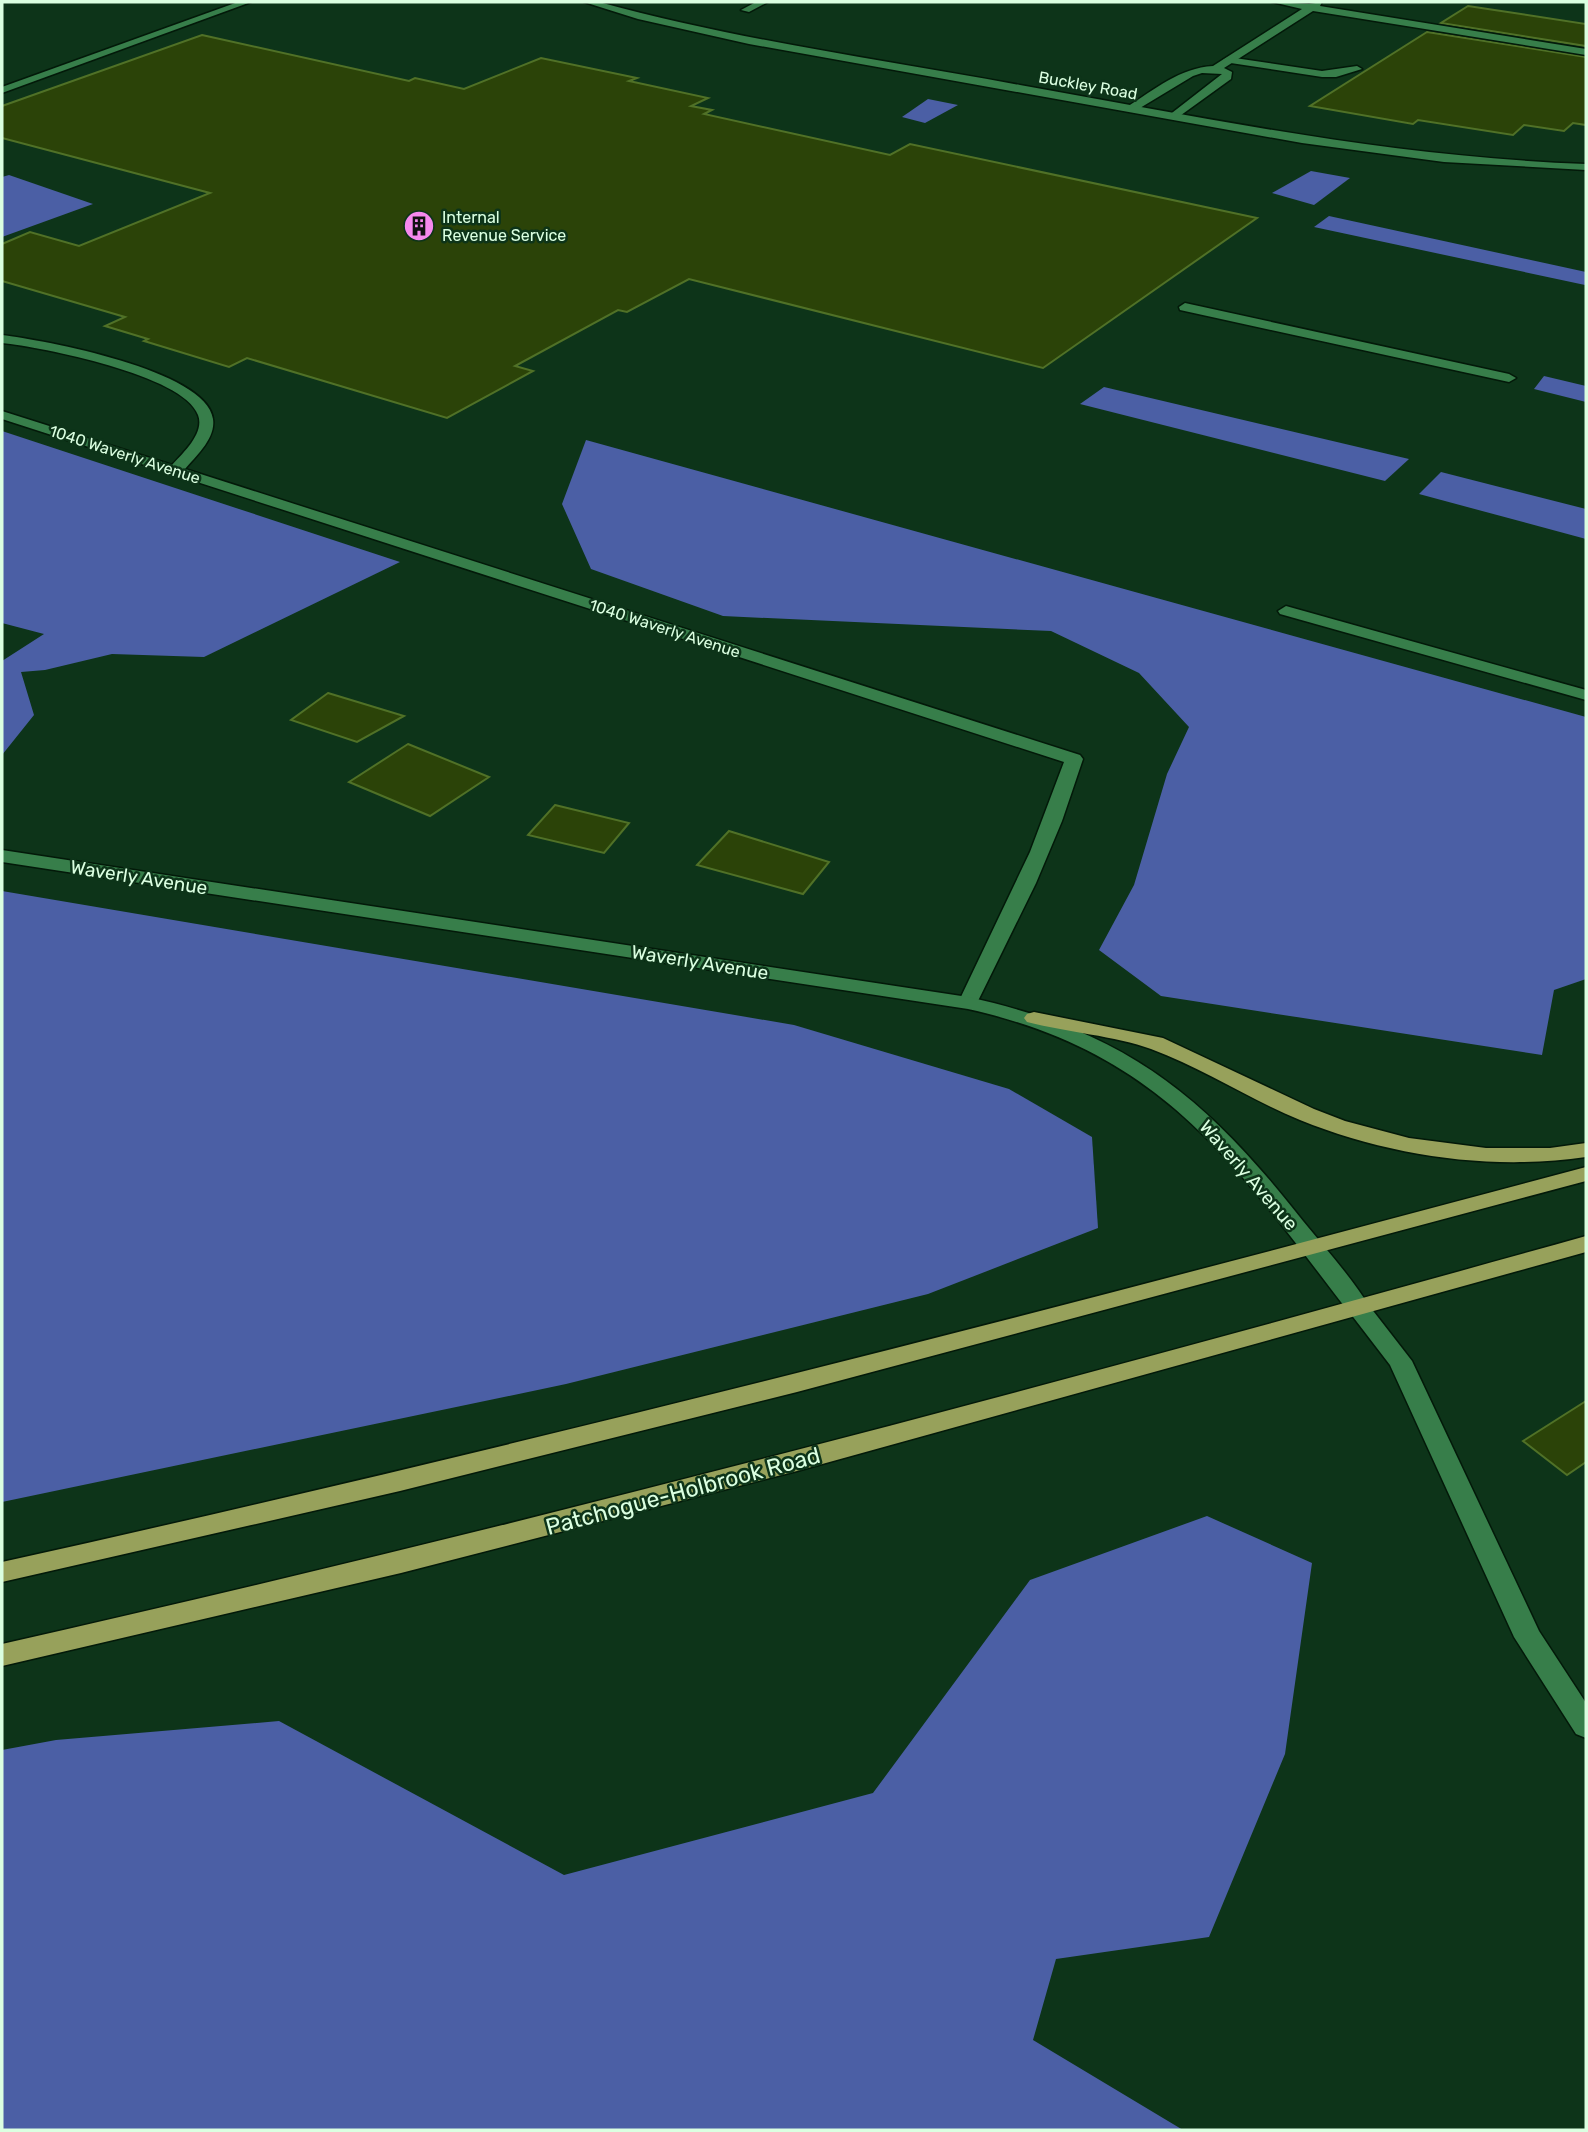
<svg xmlns="http://www.w3.org/2000/svg" width="1588" height="2132" viewBox="0 0 1588 2132" font-family="Rubik,sans-serif">
<rect width="100%" height="100%" fill="#0d3419"/>
<g fill="#4b5fa5">
<polygon points="928,99 958,105 925,123 902,117"/>
<polygon points="1311,171 1350,178 1314,205 1272,193"/>
<polygon points="9,175 93,204 2,237 2,177"/>
<polygon points="1329,216 1586,272 1585,285 1314,227"/>
<polygon points="1544,376 1586,386 1586,402 1534,389"/>
<polygon points="1104,387 1409,459 1385,481 1080,404"/>
<polygon points="2,431 400,562 204,657 112,654 45,670 21,672 34,715 2,755 2,661 44,634 2,623"/>
<polygon points="586,440 1586,717 1586,979 1554,990 1542,1055 1161,996 1099,950 1134,885 1167,774 1189,727 1139,673 1051,631 723,616 591,569 562,504"/>
<polygon points="1441,472 1586,509 1586,539 1419,494"/>
<polygon points="2,891 794,1025 1009,1089 1092,1137 1098,1228 928,1294 566,1384 2,1502"/>
<polygon points="1207,1516 1312,1563 1285,1754 1209,1937 1056,1959 1033,2040 1183,2130 2,2130 2,1750 56,1740 279,1721 564,1875 873,1793 1030,1580"/>
</g>
<g fill="#2b4308" stroke="#507127" stroke-width="2">
<polygon points="1468,6 1586,24 1586,46 1441,23"/>
<polygon points="1427,32 1586,57 1586,125 1573,123 1564,131 1524,125 1513,135 1418,120 1413,124 1310,106"/>
<polygon points="202,35 409,81 415,78 464,89 541,58 637,78 629,81 708,98 691,106 712,110 704,114 890,155 910,144 1257,218 1043,368 689,279 627,312 618,310 515,366 533,371 447,418 247,358 229,367 144,341 148,339 105,326 125,317 2,281 2,244 30,232 79,246 210,193 2,138 2,106"/>
<polygon points="328,693 404,716 357,742 291,720"/>
<polygon points="408,744 489,777 430,816 349,782"/>
<polygon points="555,805 629,823 604,853 528,835"/>
<polygon points="729,831 829,862 803,894 697,865"/>
<polygon points="1586,1401 1586,1462 1567,1475 1523,1441"/>
</g>
<g fill="none" stroke-linecap="round" stroke-linejoin="round">
<g stroke="#031909" stroke-width="3">
<g id="lane">
<polygon points="238,2 251,2 2,93 2,87"/>
<polygon points="1228,57 1322,71 1357,66 1362,69 1336,77 1322,77 1224,62 1223,60"/>
<polygon points="1185,303 1509,374 1516,378 1509,382 1180,310 1179,307"/>
<path d="M2,335C43,340 207,370 213,419C216,438 196,456 185,469L1080,755L1083,759L1062,821L1036,883L975,1007H961L958,1003L1030,852L1064,762L2,419V411L172,465C183,453 205,433 198,415C184,375 41,347 2,343Z"/>
<polygon points="1286,606 1586,690 1586,700 1280,614 1278,611"/>
<polygon points="1359,1301 1367,1303 1412,1361 1539,1631 1586,1703 1586,1738 1576,1734 1514,1637 1390,1365 1347,1309 1351,1303"/>
</g>
</g>
<g stroke="#031909" stroke-width="3">
<g id="street">
<polygon points="756,2 768,2 749,12 741,10"/>
<path d="M1272,2L1309,4L1322,2L1320,6L1586,49V55L1313,11L1224,68L1232,72L1231,79L1177,118L1168,116L1222,74L1202,73L1193,76L1135,111H1127V107C1155,89 1180,68 1213,66L1302,9Z"/>
</g>
</g>
<g stroke="#031909" stroke-width="3">
<g id="secondary">
<path d="M584,2H599C737,40 879,59 1020,85C1210,119 1392,157 1586,164V170L1444,162L1302,143L749,44L638,19Z"/>
<path d="M2,850L968,997C1127,1032 1204,1095 1303,1221C1326,1249 1352,1278 1371,1309L1367,1315L1359,1317L1351,1315C1235,1165 1165,1053 968,1009L2,862Z"/>
</g>
</g>
<g stroke="#031909" stroke-width="3">
<g id="primary">
<path d="M1034,1012L1163,1038L1314,1109L1345,1121L1409,1138L1486,1148H1550L1586,1143V1157C1491,1171 1389,1156 1300,1120C1249,1099 1203,1068 1151,1049C1116,1036 1065,1032 1027,1022L1024,1018L1027,1014Z"/>
<path d="M1586,1167V1181L797,1392L400,1491L2,1582V1562C534,1444 1060,1308 1586,1167Z"/>
<path d="M1586,1236V1252L797,1471L401,1573L2,1666V1644C534,1524 1061,1383 1586,1236Z"/>
</g>
</g>
<use href="#lane" fill="#377e4a" fill-rule="evenodd"/>
<use href="#street" fill="#377e4a" fill-rule="evenodd"/>
<use href="#secondary" fill="#377e4a" fill-rule="evenodd"/>
<use href="#primary" fill="#97a15b" fill-rule="evenodd"/>
</g>
<defs>
<g id="building-disc" transform="scale(1.575)"><circle r="9.5" fill="#f689ed" stroke="#0d3419"/><path d="M-4-6H4V6H1V3H-1V6H-4ZM-2.5-4.3h1.7v1.8h-1.7ZM.8-4.3h1.7v1.8H.8ZM-2.5-1h1.7V.8h-1.7ZM.8-1h1.7V.8H.8Z" fill="#111"/></g>
</defs>
<g fill-rule="evenodd">
<use href="#building-disc" x="419" y="226"/>
</g>
<g text-anchor="middle" stroke-width="5" stroke-linejoin="round" paint-order="stroke">
<g font-size="16" fill="#dbffe1" stroke="#0d3419">
<text transform="translate(1088 85) rotate(10)" y="6">Buckley Road</text>
<text transform="translate(125 454) rotate(18)" y="6">1040 Waverly Avenue</text>
<text transform="translate(665 628) rotate(18)" y="6">1040 Waverly Avenue</text>
</g>
<g font-size="16" fill="#dbffe1" stroke="#0d3419" text-anchor="start">
<text x="442" y="223">Internal<tspan x="442" dy="18">Revenue Service</tspan></text>
</g>
<g font-size="19" fill="#dbffe1" stroke="#0d3419">
<text transform="translate(139 877) rotate(9)" y="7">Waverly Avenue</text>
<text transform="translate(700 962) rotate(9)" y="7">Waverly Avenue</text>
<text transform="translate(1249 1175) rotate(49)" y="7">Waverly Avenue</text>
</g>
<g font-size="23" fill="#dbffe1" stroke="#0d3419">
<text transform="translate(683 1491) rotate(-15)" y="8">Patchogue-Holbrook Road</text>
</g>
</g>
<rect width="1588" height="2132" fill="none" stroke="#dbffe1" stroke-width="7"/>
</svg>
